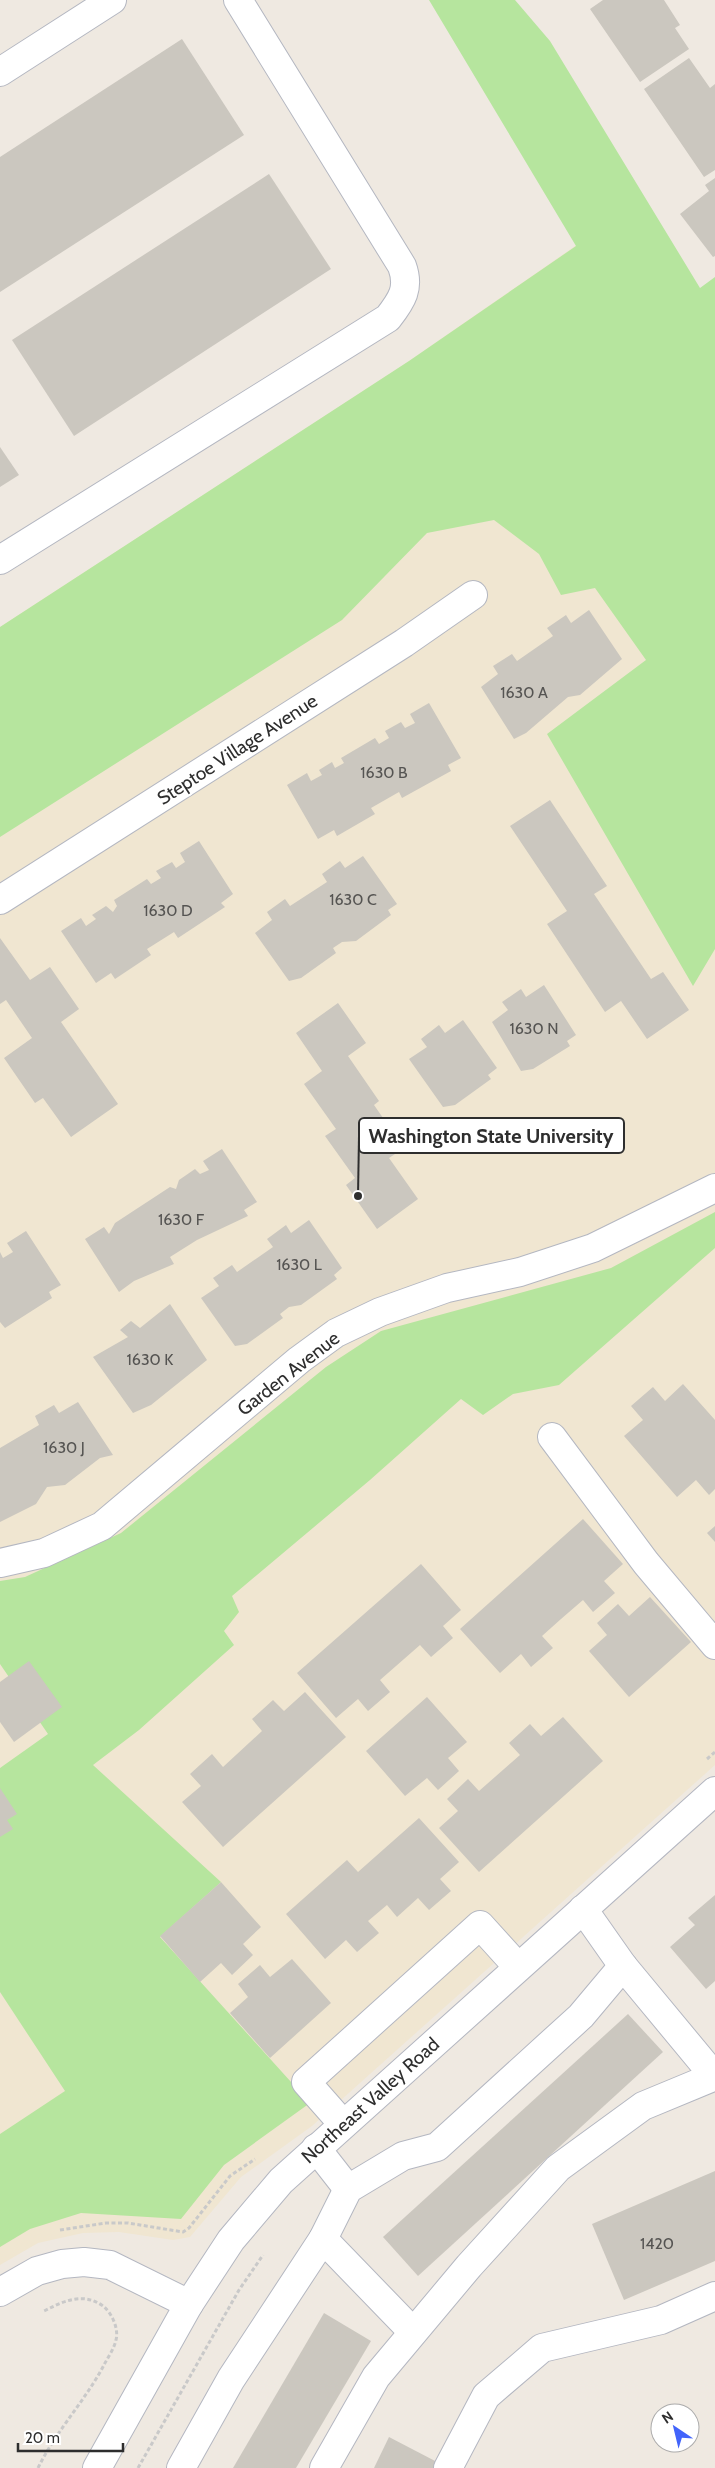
<svg xmlns="http://www.w3.org/2000/svg" width="715" height="2468" viewBox="0 0 715 2468" font-family="Cabin,sans-serif">
<rect width="100%" height="100%" fill="#efe9e1"/>
<polygon fill="#f0e6d1" points="627,210 715,339 715,1765 312,2126 241,2177 190,2237 173,2240 119,2232 83,2233 38,2243 0,2265 0,627 409,361"/>
<g fill="#b6e59e">
<polygon points="429,0 515,0 550,41 700,288 715,277 715,949 693,986 547,734 646,660 595,588 561,595 539,554 494,520 427,533 342,620 0,837 0,627 409,361 576,246"/>
<polygon points="715,1212 715,1248 559,1385 513,1394 483,1415 461,1399 370,1480 232,1596 239,1612 224,1631 234,1645 139,1730 93,1765 221,1882 160,1937 310,2103 224,2165 181,2219 81,2213 30,2229 0,2247 0,2134 65,2091 0,1992 0,1768 48,1734 0,1664 0,1581 25,1577 121,1533 326,1367 381,1331 611,1268"/>
</g>
<g fill="#cbc7bf">
<polygon points="603,0 664,0 680,25 675,28 689,49 640,82 590,9"/>
<polygon points="182,39 244,135 0,292 0,157"/>
<polygon points="689,58 710,88 715,84 715,170 704,177 644,89"/>
<polygon points="269,174 331,269 74,436 12,340"/>
<polygon points="715,178 715,256 713,257 680,214 709,191 705,185"/>
<polygon points="0,447 19,475 0,487"/>
<polygon points="589,610 622,659 580,695 568,697 526,733 514,739 481,687 498,674 493,666 512,654 517,661 553,636 547,628 566,615 571,623"/>
<polygon points="429,703 461,758 448,765 451,771 402,798 399,792 371,808 375,814 337,836 334,830 318,839 287,785 307,773 311,781 322,775 319,770 332,762 335,768 344,763 341,758 375,738 379,744 389,738 385,731 401,722 405,728 415,723 410,714"/>
<polygon points="550,800 607,886 594,894 651,979 663,972 689,1010 647,1039 621,1001 605,1012 547,924 567,911 510,826"/>
<polygon points="199,841 233,894 221,903 225,907 178,938 174,932 147,949 151,955 115,979 111,973 96,983 61,931 81,918 86,926 96,919 92,915 106,906 113,912 117,906 114,900 147,879 151,884 161,878 156,871 172,862 176,868 185,862 180,853"/>
<polygon points="363,856 397,904 388,910 391,915 356,941 342,942 333,948 336,953 301,978 289,981 255,933 272,920 267,912 285,899 290,906 327,882 322,874 340,861 345,868"/>
<polygon points="0,938 30,980 50,967 79,1009 61,1022 118,1104 71,1137 43,1098 35,1103 4,1058 32,1038 6,1000 0,1004"/>
<polygon points="544,985 576,1035 567,1041 570,1046 533,1069 521,1071 492,1022 508,1010 502,1002 521,989 526,997"/>
<polygon points="338,1003 366,1043 348,1056 379,1101 374,1105 404,1148 389,1158 418,1199 377,1229 346,1185 355,1178 325,1136 336,1129 304,1084 322,1071 296,1033"/>
<polygon points="463,1020 497,1068 488,1075 491,1079 455,1105 443,1107 409,1059 427,1047 421,1039 439,1025 445,1033"/>
<polygon points="222,1149 257,1202 244,1210 248,1216 197,1240 170,1257 174,1264 134,1281 119,1292 85,1239 104,1227 109,1234 115,1223 170,1187 176,1189 179,1180 195,1169 200,1174 209,1170 203,1161"/>
<polygon points="309,1220 342,1268 334,1275 337,1279 301,1305 289,1307 280,1314 283,1318 247,1344 235,1346 201,1298 219,1286 213,1278 232,1265 237,1272 273,1247 267,1239 286,1225 291,1233"/>
<polygon points="26,1231 61,1285 49,1292 52,1298 5,1328 0,1322 0,1252 3,1258 13,1252 7,1243"/>
<polygon points="170,1304 207,1360 151,1405 133,1413 93,1357 128,1337 120,1330 131,1321 140,1328"/>
<polygon points="683,1384 715,1420 715,1489 709,1495 696,1480 677,1497 624,1436 643,1420 631,1406 653,1387 665,1401"/>
<polygon points="78,1402 113,1455 100,1458 65,1485 47,1487 36,1504 0,1522 0,1448 39,1425 35,1416 54,1405 59,1413"/>
<polygon points="583,1519 623,1564 604,1581 615,1593 593,1612 583,1600 561,1619 542,1636 553,1648 531,1667 521,1654 500,1673 460,1629"/>
<polygon points="715,1526 715,1542 707,1533"/>
<polygon points="421,1564 461,1610 443,1626 453,1638 431,1657 420,1645 380,1680 390,1692 368,1711 358,1699 336,1718 297,1673"/>
<polygon points="650,1597 691,1642 629,1697 589,1651 607,1635 597,1623 618,1604 629,1616"/>
<polygon points="29,1661 62,1707 14,1742 0,1722 0,1682"/>
<polygon points="305,1692 346,1737 223,1847 182,1802 201,1786 190,1774 212,1754 223,1767 262,1731 252,1719 273,1700 284,1711"/>
<polygon points="427,1697 467,1742 448,1758 459,1771 438,1790 427,1778 405,1796 366,1751"/>
<polygon points="563,1717 603,1761 479,1872 439,1828 458,1811 447,1799 468,1779 479,1791 520,1755 509,1743 530,1724 541,1736"/>
<polygon points="0,1788 17,1814 7,1820 13,1829 0,1837"/>
<polygon points="419,1818 459,1862 440,1879 451,1891 429,1910 418,1898 397,1917 387,1905 368,1921 379,1933 357,1952 346,1940 325,1959 286,1914 347,1860 358,1872"/>
<polygon points="221,1882 261,1927 243,1944 253,1955 232,1975 221,1963 200,1982 160,1936"/>
<polygon points="715,1895 715,1981 706,1989 670,1947 695,1925 688,1918"/>
<polygon points="292,1959 331,2003 270,2058 230,2013 248,1997 238,1984 260,1965 270,1977"/>
<polygon points="628,2014 663,2052 418,2276 383,2237"/>
<polygon points="715,2171 715,2261 624,2300 592,2224"/>
<polygon points="324,2313 371,2341 296,2468 233,2468"/>
<polygon points="389,2437 437,2462 434,2468 374,2468"/>
</g>
<g fill="none" stroke-linecap="round" stroke-linejoin="round">
<g stroke="#b4b7c1" stroke-width="30">
<g id="minor">
<polyline points="0,72 112,0"/>
<path d="M0,560L388,318C402,300 410,288 402,266L238,0"/>
<polyline points="0,900 404,643 473,595"/>
<polyline points="552,1437 646,1563 715,1645"/>
<polyline points="0,1563 44,1553 102,1526 299,1360 336,1333 380,1312 447,1288 520,1272 593,1248 715,1188"/>
<polyline points="583,1909 623,1966 715,2077"/>
<polyline points="343,2124 306,2082 480,1925 518,1967"/>
<polyline points="316,2148 348,2189"/>
<polyline points="323,2239 348,2189 403,2156 437,2147 581,2016 623,1966"/>
<polyline points="0,2292 37,2271 62,2264 84,2262 110,2265 189,2304"/>
<polyline points="97,2468 189,2304 231,2240 281,2181 715,1791"/>
<polyline points="181,2468 231,2379 323,2239 413,2332"/>
<polyline points="324,2468 376,2377 469,2266 558,2168 643,2106 713,2077"/>
<polyline points="448,2468 486,2396 542,2348 661,2320 715,2296"/>
</g>
</g>
<g stroke="#c9c9c9" stroke-width="3" stroke-dasharray="4 2.5" stroke-linecap="butt">
<polyline points="707,1759 715,1752"/>
<polyline points="60,2230 106,2223 128,2223 183,2232 189,2228 230,2176 255,2159"/>
<path d="M38,2468C56,2431 85,2401 104,2365C108,2357 114,2349 116,2340C119,2329 112,2313 103,2306C82,2291 62,2302 42,2312"/>
<polyline points="138,2468 239,2290 263,2255"/>
</g>
<use href="#minor" stroke="#fff" stroke-width="28"/>
</g>
<g text-anchor="middle" stroke-width="4" stroke-linejoin="round" paint-order="stroke">
<g font-size="16" fill="#555452">
<text x="524" y="698">1630 A</text>
<text x="384" y="778">1630 B</text>
<text x="353" y="905">1630 C</text>
<text x="168" y="916">1630 D</text>
<text x="534" y="1034">1630 N</text>
<text x="181" y="1225">1630 F</text>
<text x="299" y="1270">1630 L</text>
<text x="150" y="1365">1630 K</text>
<text x="64" y="1453">1630 J</text>
<text x="657" y="2249">1420</text>
</g>
<g font-size="19" fill="#2e2e2e" stroke="#fff">
<text transform="translate(237 749) rotate(-33)" y="7">Steptoe Village Avenue</text>
<text transform="translate(288 1373) rotate(-38)" y="7">Garden Avenue</text>
<text transform="translate(370 2100) rotate(-42)" y="7">Northeast Valley Road</text>
</g>
</g>
<path fill="none" stroke="#2e2e2e" stroke-width="2" d="M358 1196L359 1136"/>
<circle fill="#2e2e2e" stroke="#fff" stroke-width="2" cx="358" cy="1196" r="5"/>
<rect fill="#fff" stroke="#2e2e2e" stroke-width="2" x="359" y="1118" width="265" height="35" rx="5"/>
<g font-size="20" text-anchor="middle" font-weight="bold" fill="#2e2e2e">
<text x="491" y="1143">Washington State University</text>
</g>
<g transform="translate(675 2428) rotate(325)"><circle r="24" fill="#ffffff" stroke="#ababab"/>
<path d="M0-4L9 19L0 12L-9 19Z" fill="#4264fb"/>
<text y="-8" font-size="14" font-weight="bold" text-anchor="middle" fill="#2e2e2e">N</text>
</g>
<path d="M18 2443v8h105v-8" fill="none" stroke="#2e2e2e" stroke-width="2.5"/>
<text x="25" y="2443" font-size="15" fill="#2e2e2e" stroke="#ffffff" stroke-width="4" paint-order="stroke">20 m</text>
</svg>
